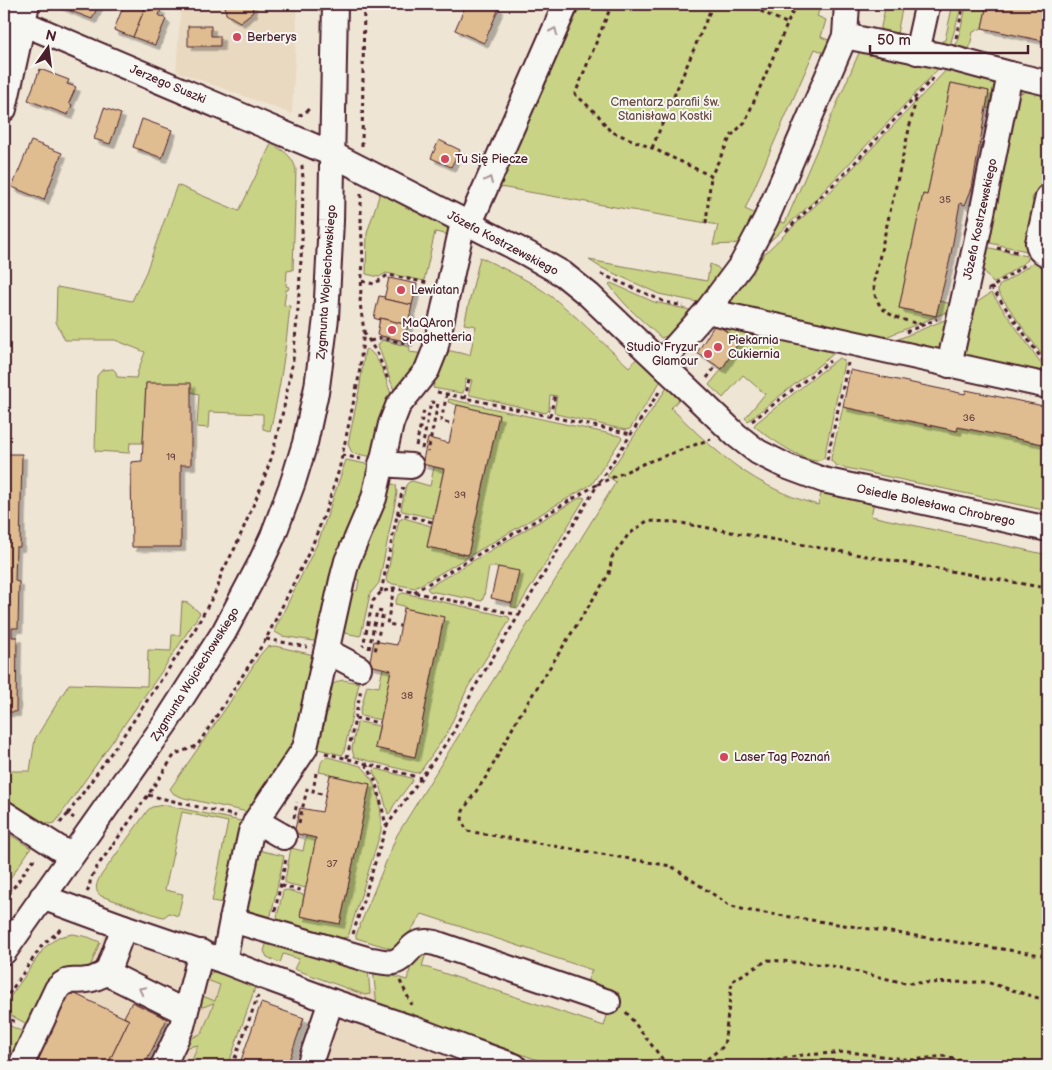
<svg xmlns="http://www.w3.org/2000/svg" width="1052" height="1070" viewBox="0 0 1052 1070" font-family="'Balsamiq Sans',sans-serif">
<defs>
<filter id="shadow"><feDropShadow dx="4.5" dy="4.5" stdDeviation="0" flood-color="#0004"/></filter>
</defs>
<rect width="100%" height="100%" fill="#efe5d5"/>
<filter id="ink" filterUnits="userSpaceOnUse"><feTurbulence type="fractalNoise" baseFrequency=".02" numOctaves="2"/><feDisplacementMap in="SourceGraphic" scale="10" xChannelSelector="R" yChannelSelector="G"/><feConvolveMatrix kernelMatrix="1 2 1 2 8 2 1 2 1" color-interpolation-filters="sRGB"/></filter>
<g filter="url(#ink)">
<g fill="#ead9c1">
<polygon points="181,4 298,4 292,114 176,71"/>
<polygon points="106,933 223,976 191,1066 22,1066 82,973"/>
<polygon points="348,980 575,1066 321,1066"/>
</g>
<g fill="#c8d386" stroke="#897958">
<polygon points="581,4 822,4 817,16 826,20 821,37 834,42 828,54 815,49 745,209 758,215 745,240 734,244 713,245 718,225 500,187"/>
<polygon points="886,4 903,4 896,39 860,33 862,27 880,31"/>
<polygon points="954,4 962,4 949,49 940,51 942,41 945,40 952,8"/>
<polygon points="967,4 987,4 982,28 973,32 968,56 955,50"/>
<polygon points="862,46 940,67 813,202 769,242 766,243 773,220 785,223"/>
<polygon points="951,65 998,81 992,109 986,108 989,91 951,83 927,195 923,194 899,308 936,316 939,301 952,304 954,309 871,343 729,305 764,254 834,188"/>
<polygon points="1029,91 1048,97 1048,167 1042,198 1033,196 1032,201 1041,203 1031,252 981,241 1017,95 1023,92"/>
<path d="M271,144C283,150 292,155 296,169L293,270L287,271L286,286L289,287L288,290H286L284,305L290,306C286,348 280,390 270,431L263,429V414L209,412L208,428L197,427L199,394L191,392V384L146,383L143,443H130L129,453L95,451L97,376L102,370L113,369L116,372L117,377L136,378L138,371L145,352L115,340H65L56,322L57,287L132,301L146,272L177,185L239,211Z"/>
<polygon points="380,193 385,193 446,223 450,235 435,232 424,281 386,273 379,277 366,274 367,233"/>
<polygon points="981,246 1027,256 1028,260 996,282 993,283 977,261"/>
<path d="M480,257C502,268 525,278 545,292C575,313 601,342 629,367L639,356L662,379L630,429L626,430L556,414L554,411L557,396L550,395L549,410L546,413L470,395L469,392L472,380L466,379L463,393H461L433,388L441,349L470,355L476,326L464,324Z"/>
<polygon points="589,260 707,281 710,264 717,267 722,272 702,303 659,294 600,267"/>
<polygon points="1037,260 1048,261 1048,364 998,292 998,289 999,286"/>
<path d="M611,283L654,302L690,310L692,313C682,324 676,334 661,338C642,320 624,306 609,284Z"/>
<polygon points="991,293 993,295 1048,373 1048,381 961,362 967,309"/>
<polygon points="947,319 946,351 879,347"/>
<polygon points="715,324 837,351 748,421 745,418 765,394 743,375 723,398 709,385 722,369 740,340"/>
<polygon points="382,340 410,347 409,352 425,354 396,396 378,345"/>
<path d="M367,349C381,357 387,384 393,400L373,457L352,453L348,444L359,391L365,350Z"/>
<path d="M839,358L844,360V363L824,458C821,460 821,460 817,461C802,461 767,436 754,426L756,423Z"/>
<path d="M668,386L682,396L671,408C688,424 704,441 722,455C750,478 783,496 818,505L822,490L874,502L871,516L1048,555V1066H555L427,1021L377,1006L373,970L407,980L413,959L427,951L422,966L604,1026L614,992L586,984L592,970L422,914L400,947L393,949L356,938V935L397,835L616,482L607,476Z"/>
<polygon points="449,399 620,436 622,438 592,484 415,588 388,583 386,580 399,520 404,518 431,526 427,547 468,555 499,415 457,405 448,402"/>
<polygon points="843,407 957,431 958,427 1048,445 1048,511 837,466 831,461 831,458"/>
<polygon points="346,460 371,465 364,497 320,642 282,636 275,632 275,629 319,540"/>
<polygon points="434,467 444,469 433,518 402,511 401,509 406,485 409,482 412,481 430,486"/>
<polygon points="393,484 396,485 397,493 379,583 370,594 361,635 360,636 340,632 347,589 357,591 359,580 350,578 389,485"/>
<polygon points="581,497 585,498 518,608 511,607 519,572 498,567 489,567 484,596 482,601 429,591 427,588"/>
<path d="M404,593L509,617L510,620L468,687L447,733L420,772L416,773L354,757L352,749L357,723L360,722L379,726L375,748L415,757L444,617L404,608V606L395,604C397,598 397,594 404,593Z"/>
<polygon points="182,602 188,603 200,613 162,671 55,823 50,824 46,823 4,799 4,774 8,771 30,771 35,739 69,684 147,686 148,650 171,651 172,635 180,635"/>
<polygon points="275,646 314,655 302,735 252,813 184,798 174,794 170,789 228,705 260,655 267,647"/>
<polygon points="383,668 391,670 381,720 361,716 360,713 367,685 379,687"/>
<path d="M343,680L359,683L344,752L342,755L314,748L319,725L324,726L329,704L324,703C328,692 330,682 343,680Z"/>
<path d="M328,757L361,766C379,781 382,810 381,831L348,937L335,939L278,920L277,917L283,891L287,890L304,895L300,916L340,924L370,784L330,775L329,774L319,772C321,765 320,759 328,757Z"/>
<polygon points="377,769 411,778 413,780 394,805 390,813 388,814 380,784 374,774 374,770"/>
<path d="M164,805L246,822L228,904L212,901L228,822L182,812L165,890L183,894L178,916L169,913L164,917L159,916L101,896C94,891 96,884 100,877L148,810L152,807Z"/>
<polygon points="4,831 31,848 4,887"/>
<polygon points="306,836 316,838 306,888 285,883 285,880 291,848 303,851"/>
<polygon points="262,851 284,856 271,915 269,918 241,909 259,852"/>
<polygon points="73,934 88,937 100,942 90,967 31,1026 4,1012 4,1006 44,948 58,937"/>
<polygon points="268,938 368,968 370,994 365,995 294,969 299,959 283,954 280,963 267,957 264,951"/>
<path d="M217,971L256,985L228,1066H190L198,1045L188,1047L186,1046V1041L202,1033L214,1003C209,1004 203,1009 198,1006L200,995L215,1001L220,985L207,980C208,975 211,972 217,971Z"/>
<polygon points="4,1023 23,1032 20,1040 15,1066 4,1066"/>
</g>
<g fill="#dfbd91" stroke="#4a1f2b" filter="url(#shadow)">
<polygon points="55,4 74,4 71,11"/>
<polygon points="74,4 99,4 92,19 71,11"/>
<polygon points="124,4 137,4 137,5 145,8 133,37 114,30"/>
<polygon points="225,4 252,4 253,12 240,22 226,14"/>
<polygon points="461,4 488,4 499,8 484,43 455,30 464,9 459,7"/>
<polygon points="987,4 1048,4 1048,42 982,28"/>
<polygon points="152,6 161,10 159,15 166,19 155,45 133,37 145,8 150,11"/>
<polygon points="188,26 211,26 211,36 220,36 220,46 188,46"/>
<polygon points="40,69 69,80 67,84 76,87 69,103 72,105 68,115 28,100"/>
<polygon points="951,83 989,91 972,188 965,205 960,203 950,259 936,316 899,308 923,194 927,195"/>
<polygon points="104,108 121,114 110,144 94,139"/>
<polygon points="142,119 172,130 162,158 133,147"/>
<polygon points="439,140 460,150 451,167 431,158"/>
<polygon points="31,141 62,153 44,200 12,187"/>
<polygon points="389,278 417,284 412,305 384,299"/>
<polygon points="379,296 385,297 384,299 412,305 408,325 380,318 380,320 374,318"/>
<polygon points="380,318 408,325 404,341 377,335"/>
<polygon points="715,324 740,340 722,369 697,353"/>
<polygon points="850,370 965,394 966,390 1048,407 1048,445 958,427 957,431 843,407"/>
<polygon points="146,383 191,383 191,465 181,465 181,547 132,547 131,462 142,461"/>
<polygon points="457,405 499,415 468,555 427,547 444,469 422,464 428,438 449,443"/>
<polygon points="4,454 22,454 20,547 16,547 15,581 19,582 18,628 12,628 12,637 17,637 16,712 4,712"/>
<polygon points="498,567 519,571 512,603 491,598"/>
<polygon points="404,608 444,617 415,757 375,748 391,670 369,665 374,641 397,645"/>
<polygon points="330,775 370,784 340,924 300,916 316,838 294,833 300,808 322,812"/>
<polygon points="67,990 129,1020 107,1066 45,1066 32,1060"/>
<polygon points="132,1002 167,1019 144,1066 107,1066 129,1020 124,1017"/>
<polygon points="261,1003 304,1018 287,1066 239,1066"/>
</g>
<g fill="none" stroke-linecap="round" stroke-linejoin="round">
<g stroke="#4a1f2b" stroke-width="28">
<g id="minor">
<polyline points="4,15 332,154 528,254 563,274 589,295 736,435 758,452 788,467 823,480 1048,529"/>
<polyline points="845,36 951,58 1010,74 976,243 949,365"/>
<polyline points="917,52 927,7"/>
<polyline points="1010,74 1048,83"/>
<polyline points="4,109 27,4"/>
<polyline points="1048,197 1038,243 1040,250 1048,255"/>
<polyline points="469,225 566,4"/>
<polyline points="707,311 1048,386"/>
<polyline points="661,363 707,311 742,264 766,219 845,36 847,4"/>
<polyline points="381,464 411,466"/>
<polyline points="327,651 359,668"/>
<polyline points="4,813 71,856"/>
<polyline points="256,821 284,837"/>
<polyline points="42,897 124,927 224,961 265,977 331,1001 414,1029 469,1050 514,1066"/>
<polyline points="232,920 251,832 256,821 305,748 342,580 347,561 374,498 391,424 398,406 427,370 435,350 463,222"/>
<polyline points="4,952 165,724 224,632 260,564 273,536 293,482 305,443 317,387 326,318 331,221 335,4"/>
<path d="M224,961L232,920L370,960C377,960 387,964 394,962C412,956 408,937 435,943L608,1002"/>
<polyline points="107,973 124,927"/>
<path d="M23,1066L22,1063L57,989C69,976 72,983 87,980C94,980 101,975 107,973L185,1012"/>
<polyline points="163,1066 182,1026 201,952"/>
<polyline points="309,1066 331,1001"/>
</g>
</g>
<g stroke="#4a1f2b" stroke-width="3" stroke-dasharray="4 4" stroke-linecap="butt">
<polyline points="612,4 575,94 598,115 610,131 652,148 711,176 731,136 745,122 796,4"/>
<polyline points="746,4 788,24"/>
<polyline points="956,38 964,4"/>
<path d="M916,99L874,281C874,287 874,293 876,298C884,318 905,320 924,325"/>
<polyline points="299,116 307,111 310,107"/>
<polyline points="362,146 364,4"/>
<polyline points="652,148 713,4"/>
<polyline points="706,223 711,176"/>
<polyline points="786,231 849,169 934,77"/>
<polyline points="997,248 1018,252"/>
<polyline points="601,274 665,302 683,306"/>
<polyline points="362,281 374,284 388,275 428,283"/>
<polyline points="991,287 1044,362"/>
<polyline points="988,290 1026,264"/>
<polyline points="364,332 378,355 389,382"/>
<polyline points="906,332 937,319"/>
<polyline points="370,341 381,338 414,345"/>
<polyline points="707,378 716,366"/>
<polyline points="437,392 631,434"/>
<polyline points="447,394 441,421 453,424"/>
<polyline points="465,399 469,379"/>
<polyline points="550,416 555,395"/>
<polyline points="752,421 830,361"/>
<polyline points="416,446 424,410"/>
<polyline points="422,449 431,402 438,403 428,452"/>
<polyline points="342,455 361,459"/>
<polyline points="827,460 848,363"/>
<polyline points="397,513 432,522"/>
<polyline points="394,588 387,624 400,626"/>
<polyline points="1048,590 1046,588 675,522 647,521 628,535 612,557 609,574 519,716 488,774 468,803 463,811 462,821 467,831 671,866 729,905 745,910 1048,956"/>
<polyline points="381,592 403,487"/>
<polyline points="414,592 598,484 659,392"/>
<polyline points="519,615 598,484 645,463 711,439"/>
<polyline points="266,639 307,647"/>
<polyline points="369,649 377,611 383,612 375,652"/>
<polyline points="355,718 380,723"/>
<polyline points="325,753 421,778 452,735 473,690 519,615 394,588 381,592 373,601 363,646"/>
<polyline points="347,758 361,689"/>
<polyline points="366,764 377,784 386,826"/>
<polyline points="316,773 313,792 326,795"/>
<polyline points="148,795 236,816"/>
<polyline points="68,814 130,726 194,631 218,587 221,574 235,548 261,487 272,456 284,407 293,360 298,309 302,242 303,179 302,166 301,164"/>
<polyline points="294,818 297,802"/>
<polyline points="60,823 68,814 74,818"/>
<polyline points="299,823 308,785"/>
<polyline points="113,845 148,795 175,754 197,746 234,689 266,639 312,546 326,510 339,470 345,442 359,376 362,348 364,331 360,303 363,261 361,222 361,194"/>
<polyline points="281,886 305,891"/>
<path d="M87,892C91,886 89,881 92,876C97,865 106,855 113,845L112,844"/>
<polyline points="4,901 34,859"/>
<polyline points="275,911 286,859"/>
<polyline points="353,934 386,827 421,778"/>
<polyline points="400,981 412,1005"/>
<polyline points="4,1001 43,944 57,933 62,927"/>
<polyline points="626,1012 664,1061 669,1066"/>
<polyline points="4,1016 17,1023"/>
<polyline points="707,1059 724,1046 732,981 768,960 828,965 905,983 986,982 1048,1001"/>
<polyline points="913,1060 916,1066"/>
<polyline points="232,1066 258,996"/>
<polyline points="736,1066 803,1055 848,1052 913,1060 944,1056 979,1066"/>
<polyline points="1027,1066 1048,1063"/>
</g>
<use href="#minor" stroke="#f6f6f2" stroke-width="24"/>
</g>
<defs><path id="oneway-chevron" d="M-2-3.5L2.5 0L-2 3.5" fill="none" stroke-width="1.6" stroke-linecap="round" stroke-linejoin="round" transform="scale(1.25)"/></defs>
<g stroke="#a99598">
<use href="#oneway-chevron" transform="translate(554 31) rotate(-66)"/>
<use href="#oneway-chevron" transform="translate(489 180) rotate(-66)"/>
<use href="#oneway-chevron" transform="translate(142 990) rotate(-153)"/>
</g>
</g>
<g fill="#d1495b" stroke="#f6f6f2" stroke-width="2">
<circle cx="237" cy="37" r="5"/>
<circle cx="445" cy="159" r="5"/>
<circle cx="401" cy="290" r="5"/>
<circle cx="392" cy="330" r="5"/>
<circle cx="718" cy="347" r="5"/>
<circle cx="708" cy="354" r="5"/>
<circle cx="724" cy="757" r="5"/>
</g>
<g text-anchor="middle" stroke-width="4" stroke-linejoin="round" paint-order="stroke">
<g font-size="10" fill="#6f4644">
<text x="945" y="203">35</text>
<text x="969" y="421">36</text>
<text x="171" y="460">19</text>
<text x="460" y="498">39</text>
<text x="407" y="699">38</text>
<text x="332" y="867">37</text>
</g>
<g font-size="12" fill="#4a1f2b" stroke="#f6f6f2" text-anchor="start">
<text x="247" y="41">Berberys</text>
<text x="455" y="163">Tu Się Piecze</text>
<text x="411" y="294">Lewiatan</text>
<text x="402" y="327">MaQAron<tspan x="402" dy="14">Spaghetteria</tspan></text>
<text x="728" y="344">Piekarnia<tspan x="728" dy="14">Cukiernia</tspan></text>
<text x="698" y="351" text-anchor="end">Studio Fryzur<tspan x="698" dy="14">Glamour</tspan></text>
<text x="734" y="761">Laser Tag Poznań</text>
</g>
<g font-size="12" fill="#4a1f2b" stroke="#f6f6f2">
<text transform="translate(168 84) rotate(23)" y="4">Jerzego Suszki</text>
<text transform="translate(980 219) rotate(-78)" y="4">Józefa Kostrzewskiego</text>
<text transform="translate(503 243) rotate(28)" y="4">Józefa Kostrzewskiego</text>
<text transform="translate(326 282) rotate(-86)" y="4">Zygmunta Wojciechowskiego</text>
<text transform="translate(936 505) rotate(12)" y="4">Osiedle Bolesława Chrobrego</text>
<text transform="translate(195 674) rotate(-58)" y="4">Zygmunta Wojciechowskiego</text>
</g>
<g font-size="12" fill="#6a4c42" stroke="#f6f6f2">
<text x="665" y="106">Cmentarz parafii św.<tspan x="665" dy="14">Stanisława Kostki</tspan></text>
</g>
</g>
<rect width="1052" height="1070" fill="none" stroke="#f6f6f2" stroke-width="20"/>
<rect x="10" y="10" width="1032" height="1050" fill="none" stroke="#4a1f2b" stroke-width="2" filter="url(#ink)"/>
<g transform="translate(48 48) rotate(14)" stroke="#f6f6f2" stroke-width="4" paint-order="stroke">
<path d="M0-4L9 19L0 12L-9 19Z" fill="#4a1f2b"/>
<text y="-8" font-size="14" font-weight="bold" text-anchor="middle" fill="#4a1f2b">N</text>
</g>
<path d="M870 45v8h158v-8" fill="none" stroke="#4a1f2b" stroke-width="2.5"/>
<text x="877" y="45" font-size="15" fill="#4a1f2b" stroke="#f6f6f2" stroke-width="4" paint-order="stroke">50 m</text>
</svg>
